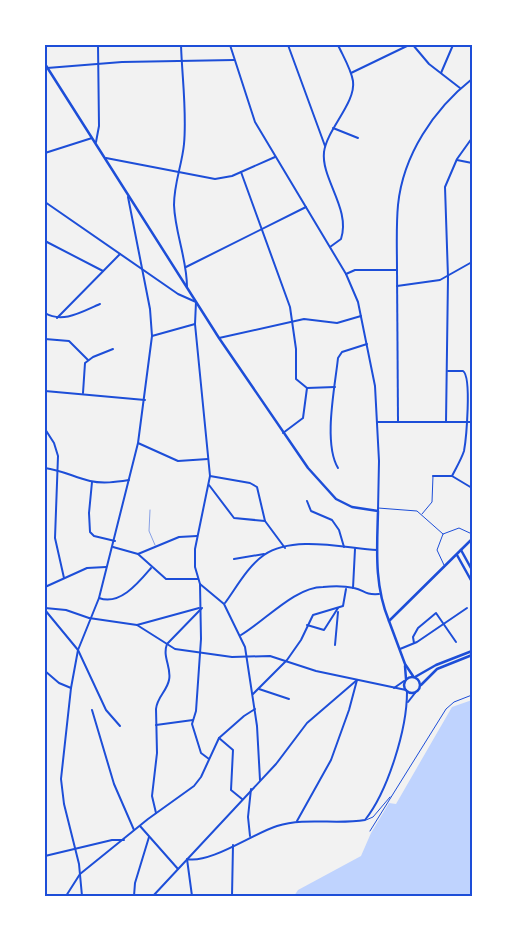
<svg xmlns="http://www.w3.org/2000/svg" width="517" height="941" viewBox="0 0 517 941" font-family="'Noto Sans',sans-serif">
<rect width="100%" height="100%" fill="#f2f2f2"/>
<polygon fill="#bfd3fe" points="472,700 472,896 294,896 298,890 361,856 371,833 389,803 396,804 452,707"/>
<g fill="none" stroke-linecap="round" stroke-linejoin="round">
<polyline stroke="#1d4ed8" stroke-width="0.5" points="150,510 149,531 155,545"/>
<g stroke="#1d4ed8" stroke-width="1">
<polyline points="378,508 417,511 443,534"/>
<polyline points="422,514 432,502 433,476"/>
<polyline points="444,565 437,550 443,534 459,528 472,534"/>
<polyline points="366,820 373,817 390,797"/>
<polyline points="370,831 446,709 454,702 472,695"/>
</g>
<g stroke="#1d4ed8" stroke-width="2">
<path d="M181,45C182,77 187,112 184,144C182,165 174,183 174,205C175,233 187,259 187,287"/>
<polyline points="288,45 325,146"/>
<polyline points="413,45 429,64 460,88"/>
<polyline points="47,68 122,62 234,60"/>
<polyline points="351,73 409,45"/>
<polyline points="441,73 453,45"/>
<polyline points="333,128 358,138"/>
<polyline points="96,142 99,126 98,45"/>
<polyline points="45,153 92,138"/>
<polyline points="106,158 215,179 232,176 275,157"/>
<polyline points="457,160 472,163"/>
<polyline points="241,172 290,307 296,349 296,379 307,388 335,387"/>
<polyline points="45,202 178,294 196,302 195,324 210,476 195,549 195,567 200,584 224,604 245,647 257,726 260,780"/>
<polyline points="45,241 103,271"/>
<path d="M330,247L341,239C351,209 321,179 324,152C327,129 356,103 353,81C351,69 343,56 338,45"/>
<polyline points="186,267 306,207"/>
<polyline points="397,270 398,421"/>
<polyline points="397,286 440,280 472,262"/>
<path d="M45,313C63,324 83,311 100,304"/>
<polyline points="57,318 120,254"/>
<polyline points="152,336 195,324"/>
<polyline points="219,338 304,319 337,323 361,316"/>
<polyline points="45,339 69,341 88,360"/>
<path d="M448,371H463C472,377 466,440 464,451C461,460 456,468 452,476"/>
<polyline points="45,391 145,400"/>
<polyline points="83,393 85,363 93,357 113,349"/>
<polyline points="378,422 472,422"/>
<polyline points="446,422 448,277 445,187 457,159 472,138"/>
<polyline points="45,429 54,443 58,456 55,538 64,578"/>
<polyline points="283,433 303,418 307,388"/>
<polyline points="138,443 178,461 208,459"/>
<path d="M45,468C61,470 74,477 90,481C103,484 116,482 129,480"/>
<path d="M338,468C323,443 335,387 338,358L342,352L367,344"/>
<polyline points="210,476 250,483 257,487 265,521 285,548"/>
<polyline points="433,476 452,476 472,488"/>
<polyline points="92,482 89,513 90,532 94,536 115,541"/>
<polyline points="209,485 234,518 265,521"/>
<polyline points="307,501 311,511 332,520 339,530 344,547"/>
<polyline points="113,547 138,554 166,579 198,579"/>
<polyline points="138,554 179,537 197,536"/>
<polyline points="234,559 264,554"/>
<polyline points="200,584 201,639 196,711 192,724 201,753 209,759"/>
<polyline points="45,587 87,568 106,567"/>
<polyline points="353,588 355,549"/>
<path d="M99,598C120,606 139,582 151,568"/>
<path d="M225,603C236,588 248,566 264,555C293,535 344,548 377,550"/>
<polyline points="45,608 66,610 89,618"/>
<polyline points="45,610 78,650 106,710 120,726"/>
<polyline points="137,625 199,608"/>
<polyline points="307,625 324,630 338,608"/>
<path d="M241,635C266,620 295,587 323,587C333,586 345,586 354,588C365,590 363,595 379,594"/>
<polyline points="414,643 413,637 418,628 436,613 456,642"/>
<polyline points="335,645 338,612"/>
<polyline points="400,649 417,642 467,608"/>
<polyline points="45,671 59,683 71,688"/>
<polyline points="259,689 289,699"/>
<polyline points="253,694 287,660 301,640 313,615 343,606 346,589"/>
<polyline points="408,702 415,693"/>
<polyline points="92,710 114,784 134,830"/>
<polyline points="156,725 193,720"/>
<polyline points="219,738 233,750 231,790 242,799"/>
<path d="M156,813L152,796L157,753L156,709C157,697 167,691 169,680C172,668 162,657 167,644L202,608"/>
<polyline points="297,821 331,760 349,710 357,680"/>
<polyline points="140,826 178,869"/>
<polyline points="250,836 248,817 251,789"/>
<polyline points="45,856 112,840 124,840"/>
<polyline points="66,896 80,874 148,819 194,786 201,777 219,738 244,716 255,709"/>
<polyline points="134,896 135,883 149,837"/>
<path d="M192,896L187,859C210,864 252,834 277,826C306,817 336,825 365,820C388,791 407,729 407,692"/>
<polyline points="232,896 233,845"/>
</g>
<g stroke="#1d4ed8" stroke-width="2">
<polyline points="230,45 255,122 346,274 358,302 375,386 379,461 378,511"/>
<path d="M346,274L355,270H397C397,248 396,226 398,205C403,155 434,109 472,79"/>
<polyline points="89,618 137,625 175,649 232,657 270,656 316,671 406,690"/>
<polyline points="394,688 404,681"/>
<polyline points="82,896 79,864 64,804 61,779 71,688 78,650 99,598 138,443 152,336 150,309 128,197"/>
<polyline points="153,896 276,764 307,723 357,680"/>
</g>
<path stroke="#1d4ed8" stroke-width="2.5" d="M45,64L219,338L308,468L336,499L352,507L378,511C377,549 374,585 389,621"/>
<g stroke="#1d4ed8" stroke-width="2.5">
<polyline points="461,550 472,570"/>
<polyline points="457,555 472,582"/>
<polyline points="405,666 406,679"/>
<polyline points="413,676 405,664 389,621 472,539"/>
<circle cx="412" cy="685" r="8"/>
<polyline points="415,677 436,665 472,651"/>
<polyline points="421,685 437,669 472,655"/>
</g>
</g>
<rect width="517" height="941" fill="none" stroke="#ffffff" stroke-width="92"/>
<rect x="46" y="46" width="425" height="849" fill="none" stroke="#1d4ed8" stroke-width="2"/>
</svg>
